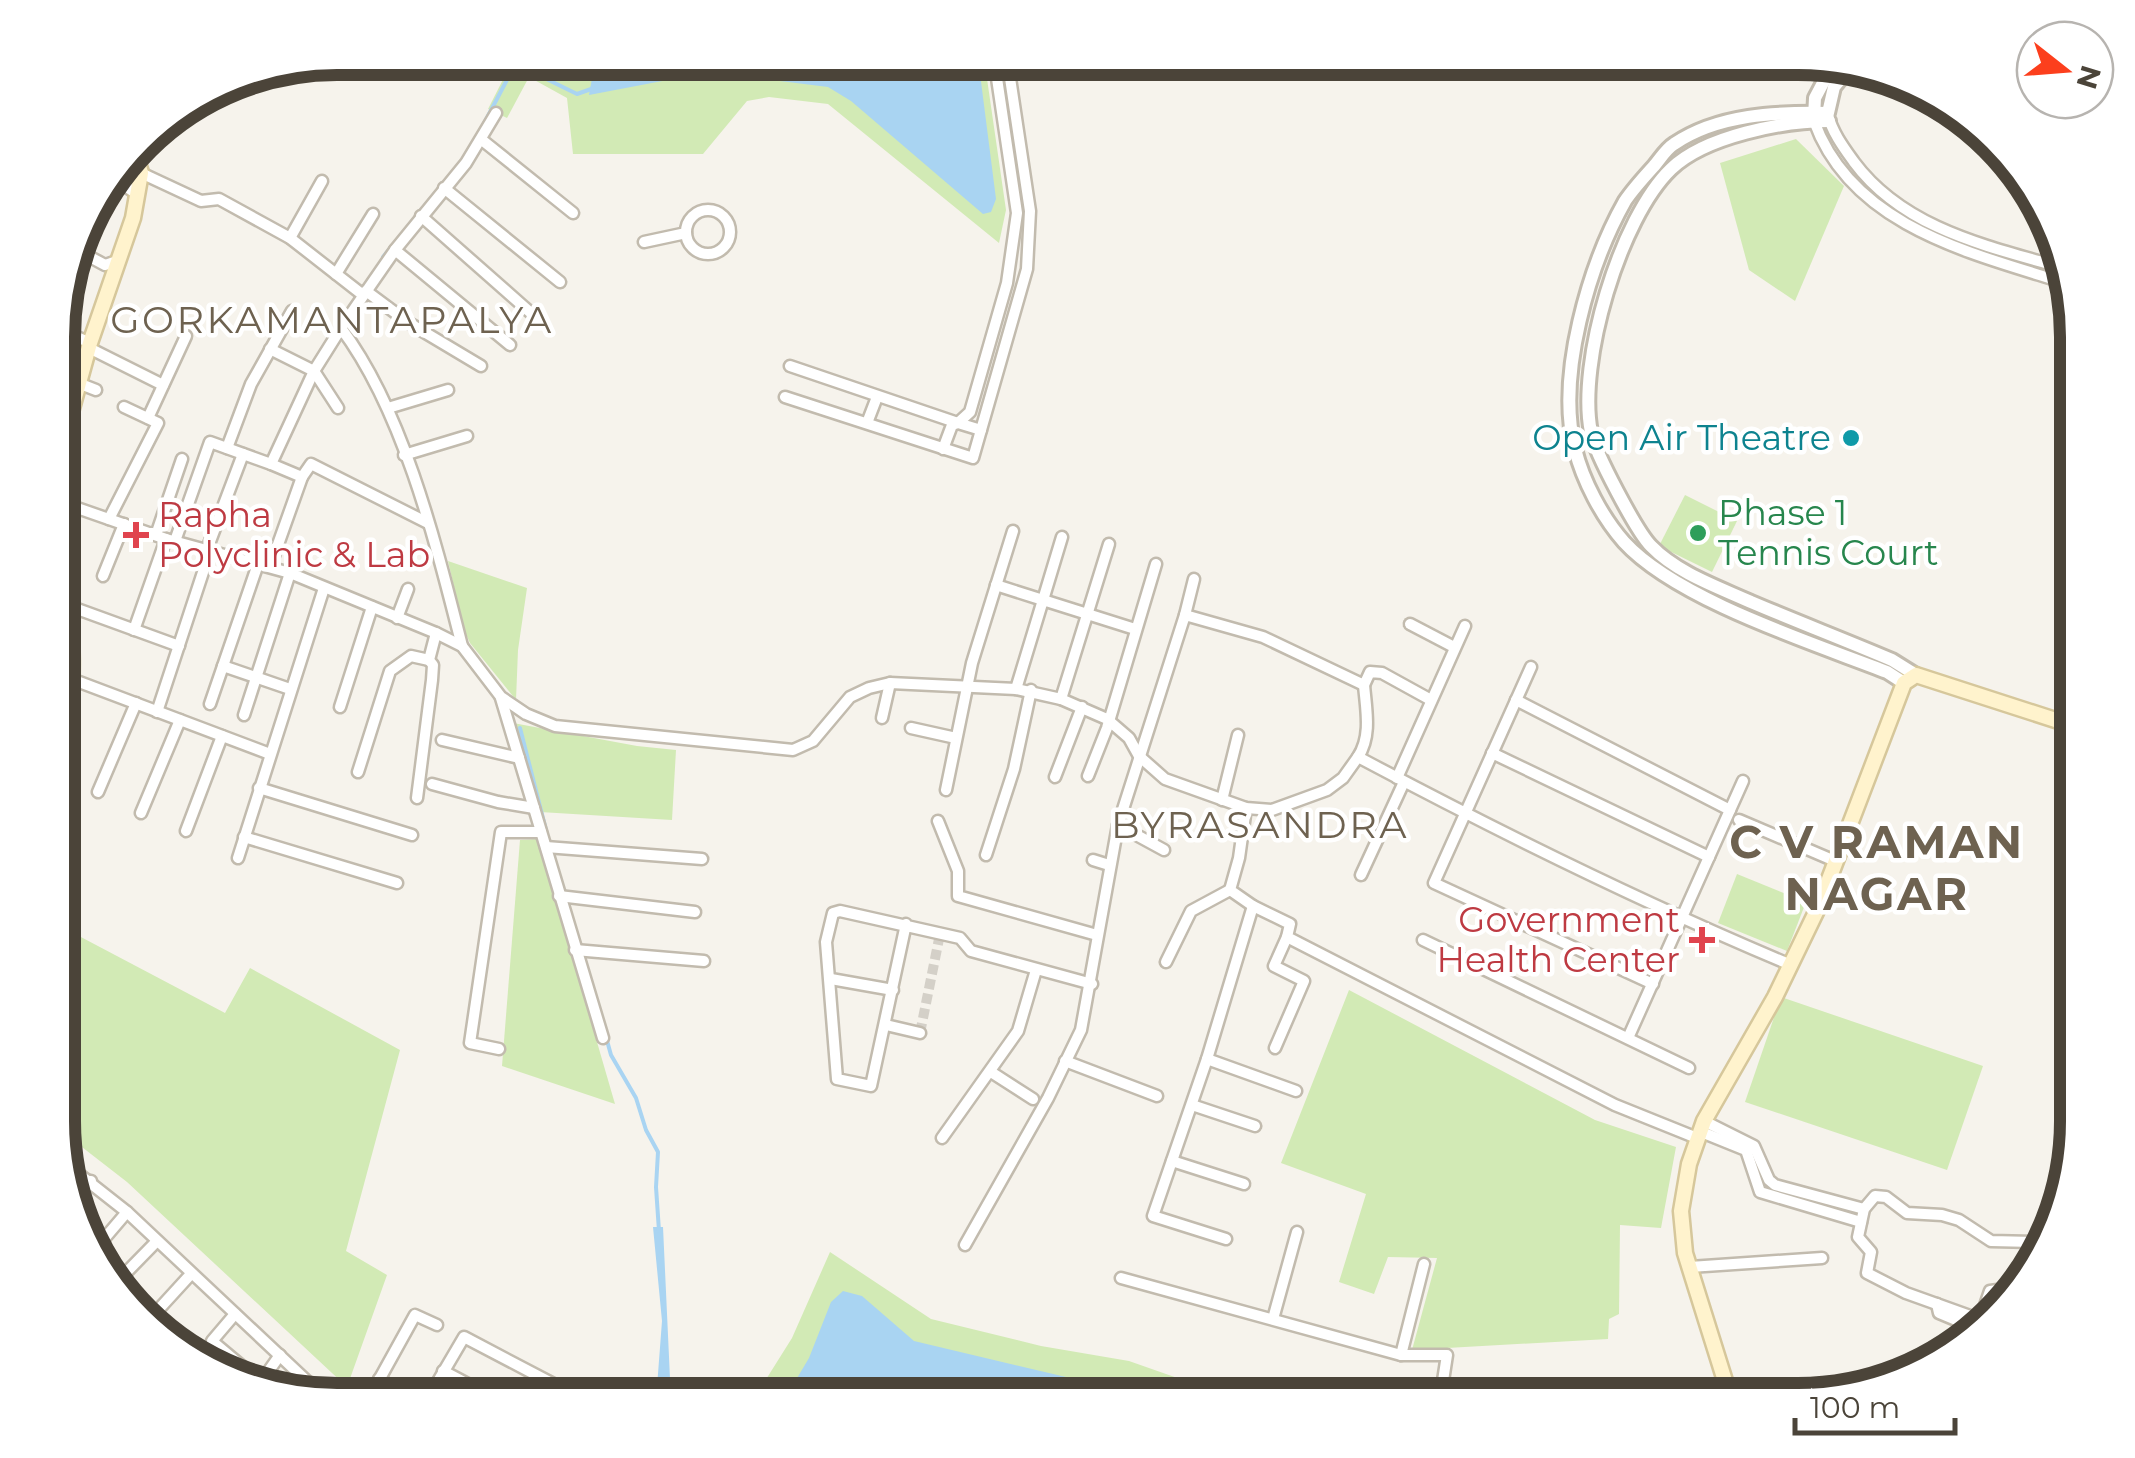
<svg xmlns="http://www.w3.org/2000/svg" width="2135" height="1458" viewBox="0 0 2135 1458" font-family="Montserrat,sans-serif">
<rect width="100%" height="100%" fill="#f6f3ec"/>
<g fill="#d2eab5">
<polygon points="514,58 565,79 593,58 984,58 1006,210 999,243 828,104 769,97 747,101 703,154 573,154 567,98 529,77 507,118 488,109"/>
<polygon points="1796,139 1844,186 1795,301 1749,270 1720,163"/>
<polygon points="1685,495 1737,521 1712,572 1659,546"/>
<polygon points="448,561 527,588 518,650 516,700 470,643 464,630"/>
<polygon points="513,723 637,746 676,750 672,820 540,812 536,787"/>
<polygon points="538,839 615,1104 502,1066 520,840"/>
<polygon points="1737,874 1806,902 1787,951 1718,923"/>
<polygon points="60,926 225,1013 250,968 400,1050 346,1251 387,1275 347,1387 127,1182 60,1130"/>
<polygon points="1349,990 1595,1120 1676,1147 1661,1228 1620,1225 1619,1314 1609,1319 1608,1339 1412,1350 1437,1258 1388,1257 1374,1294 1339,1282 1366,1194 1281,1163"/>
<polygon points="1781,997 1983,1066 1947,1170 1745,1102"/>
<polygon points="830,1252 931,1319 1041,1346 1129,1361 1240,1400 753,1400 792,1338"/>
</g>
<g fill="#a9d4f2">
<polygon points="618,58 978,58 996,199 991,212 983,214 851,101 828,87 740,76 678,78 589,95 593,73"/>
<polygon points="653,1227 663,1227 671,1400 656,1400 662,1321"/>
<polygon points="843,1291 862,1296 914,1341 1066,1377 1060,1400 784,1400 809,1358 831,1302"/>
<polygon points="1089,1377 1165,1396 1175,1400 1083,1400"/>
</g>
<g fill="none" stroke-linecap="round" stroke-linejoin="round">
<g stroke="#a9d4f2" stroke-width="4">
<polyline points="480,131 509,76 524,68 577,94 594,88"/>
<polyline points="383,257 440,187"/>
<polyline points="520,728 546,830"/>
<polyline points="606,1037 611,1055 636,1098 646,1130 658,1152 656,1187 659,1231"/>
</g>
<polyline stroke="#d4d0c8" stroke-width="10" stroke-dasharray="10 5" stroke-linecap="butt" points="920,1033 940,934"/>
<g stroke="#c2bbae" stroke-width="15">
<g id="minor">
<path d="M1828,115C1832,132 1844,148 1854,162C1904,229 1987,246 2063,268L2065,273"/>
<path d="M1814,121C1851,224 1966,252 2059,281L2066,277"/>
<polyline points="482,140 573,213"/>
<polyline points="141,173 201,201 219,199 290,238 363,295"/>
<polyline points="112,177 137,194"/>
<polyline points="444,188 560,282"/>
<circle cx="708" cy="232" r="22"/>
<polyline points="421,216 540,321"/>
<polyline points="290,238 322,181"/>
<polyline points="644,242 686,233"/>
<polyline points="77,250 105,265 117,261"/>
<polyline points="395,250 510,345"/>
<polyline points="336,274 373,214"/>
<polyline points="366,291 409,323 481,366"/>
<polyline points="60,329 90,343"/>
<polyline points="89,348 163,385"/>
<polyline points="270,349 314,371 338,408"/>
<polyline points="790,366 958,423 970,412 1007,283 1017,213 994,58"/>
<polyline points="78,383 96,390"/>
<polyline points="785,397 973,458 1027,269 1030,211 1007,58"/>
<polyline points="388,408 448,390"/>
<polyline points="148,418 186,336"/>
<polyline points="867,423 877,397"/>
<polyline points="227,448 251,384 292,311"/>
<polyline points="943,449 952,425 958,423 981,430"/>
<polyline points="404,455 467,436"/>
<polyline points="302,477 311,464 428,523"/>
<path d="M60,502L166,539L290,573L436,633L462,646L501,697L526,714L555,726L793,750L813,741L850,697L869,688L890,683L1016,689L1061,699L1107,719L1129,738L1139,756L1165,779L1246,808L1272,810L1327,790L1343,778L1358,757C1499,832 1643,903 1791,965"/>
<polyline points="109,519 158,423 124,407"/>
<polyline points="156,535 182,459"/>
<polyline points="175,541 210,442 271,464"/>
<polyline points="270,567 302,477 271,464 314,371 341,328"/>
<polyline points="103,576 124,524"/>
<polyline points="996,585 1043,600 1062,537"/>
<polyline points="69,606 179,646"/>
<polyline points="1185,615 1194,579"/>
<polyline points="397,618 408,589"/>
<polyline points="1410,624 1454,647"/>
<polyline points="134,630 166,539"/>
<path d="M462,646C436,544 404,412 341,328L395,250L466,163L496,113"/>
<polyline points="223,666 290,689"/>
<polyline points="1531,667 1434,883 1653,984"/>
<polyline points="74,680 270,754"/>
<polyline points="1016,689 1043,600 1135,629"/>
<polyline points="501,698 603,1038"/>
<polyline points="1061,699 1109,544"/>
<polyline points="1516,700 1730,810 1628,1038"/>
<polyline points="210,704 258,564"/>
<polyline points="340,707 372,607"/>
<polyline points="157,712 210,551 209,544 243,454"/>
<polyline points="244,715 290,573"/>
<polyline points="882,718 890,683"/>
<polyline points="911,728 956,738"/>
<polyline points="442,740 519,758"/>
<polyline points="1492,753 1709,857"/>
<path d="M1358,757C1372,736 1366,709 1364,685"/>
<polyline points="358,772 390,671 411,656 429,660"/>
<polyline points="1088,776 1107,728 1156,564"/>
<polyline points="1055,777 1082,707"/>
<polyline points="1397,778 1465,626"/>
<polyline points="432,784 498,802 534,808"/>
<polyline points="259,788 412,835"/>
<polyline points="946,790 972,663 1013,531"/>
<polyline points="98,792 136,703"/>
<polyline points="417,798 432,680 433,665 429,660 436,633"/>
<polyline points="1222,800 1238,735"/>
<polyline points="1246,808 1239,858 1230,890 1253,906 1290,924 1287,937 1615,1105 1697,1138"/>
<polyline points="1730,810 1743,781"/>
<polyline points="141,813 180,720"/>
<polyline points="1739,820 1835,861"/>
<polyline points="938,821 958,871 958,896 1097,935"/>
<polyline points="1118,825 1164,850"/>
<polyline points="186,831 222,736"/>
<polyline points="244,837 397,883"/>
<polyline points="546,847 702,859"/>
<polyline points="986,855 1014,769 1031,690"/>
<polyline points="238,858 324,588"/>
<polyline points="1093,860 1109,865"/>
<polyline points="1361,875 1404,782"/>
<polyline points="559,896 695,912"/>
<polyline points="906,924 871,1086 837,1079 826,942 833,913 840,911 960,938 971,951 1092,984"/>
<polyline points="1423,940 1689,1068"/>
<polyline points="575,950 704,961"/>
<polyline points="1166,962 1191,911 1230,890"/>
<polyline points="831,979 893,990"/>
<polyline points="886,1025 920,1033"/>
<polyline points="1275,1048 1304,981 1274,966 1287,937"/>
<polyline points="499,1049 470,1043 501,832 541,832"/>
<polyline points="1207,1059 1296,1091"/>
<polyline points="1065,1061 1157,1096"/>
<polyline points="991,1072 1033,1099"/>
<polyline points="1192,1105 1255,1126"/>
<polyline points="1704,1121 1754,1146 1769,1180 1775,1185 1864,1209"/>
<polyline points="1699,1131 1746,1150 1760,1192 1861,1222"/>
<polyline points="942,1138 1018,1031 1036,970"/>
<polyline points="61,1160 127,1212 327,1400"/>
<polyline points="1172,1161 1244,1184"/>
<polyline points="75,1202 91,1181"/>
<polyline points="1226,1239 1153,1216 1207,1059 1253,906"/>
<polyline points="965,1245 1048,1098 1081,1030 1118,825 1185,615 1263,637 1364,685 1370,672 1382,673 1431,700"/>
<polyline points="92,1253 127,1212"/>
<polyline points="1690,1267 1822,1258"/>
<polyline points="1121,1278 1401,1355 1447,1355 1440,1400"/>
<polyline points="115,1284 157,1241"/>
<polyline points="1937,1304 1939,1313 1975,1328"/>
<polyline points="235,1314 212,1341 243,1367 240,1371"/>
<polyline points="1273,1319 1297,1232"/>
<polyline points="1980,1320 1990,1291 2005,1289 2013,1296"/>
<polyline points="148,1321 191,1274"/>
<polyline points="1984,1321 1906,1293 1867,1273 1871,1252 1858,1237 1864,1209 1875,1196 1886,1197 1907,1213 1942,1215 1959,1220 1991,1241 2039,1242"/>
<polyline points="1401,1355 1424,1264"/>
<polyline points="443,1371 498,1400"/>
<polyline points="263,1379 280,1355"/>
<polyline points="379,1379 414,1400"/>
<polyline points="368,1400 415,1315 437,1325"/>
<polyline points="427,1400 464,1337 563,1389"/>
</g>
</g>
<g stroke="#c2bbae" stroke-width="18">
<g id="tertiary">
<path d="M1848,70L1834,87L1828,113C1777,112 1718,114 1674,144C1666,149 1660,159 1654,166C1644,177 1633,189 1625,201C1589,265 1556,376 1575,449C1583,481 1602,517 1624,542C1677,600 1813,643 1887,672L1904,683"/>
<polyline points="1814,117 1815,98 1833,64"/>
<path d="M1829,121C1784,121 1705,136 1671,169C1620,218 1577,363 1591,432C1595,453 1637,532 1651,546C1677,573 1718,587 1751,602C1798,622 1845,640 1892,660L1916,675"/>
</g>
</g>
<g stroke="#d6c79b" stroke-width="19">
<g id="secondary">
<polyline points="60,452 90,343 133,218 141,173 134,149"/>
<path d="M60,761C80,687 70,614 62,538C60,516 62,492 60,469"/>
<polyline points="1731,1400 1685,1253 1681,1211 1689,1164 1704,1121 1775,997 1818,908 1904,683 1916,675 2077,727"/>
</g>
</g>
<use href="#minor" stroke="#fff" stroke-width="10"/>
<use href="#tertiary" stroke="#fff" stroke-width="12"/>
<use href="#secondary" stroke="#fff3cd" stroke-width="14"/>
</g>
<circle fill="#0f9aa8" stroke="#fff" stroke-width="4" cx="1851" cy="438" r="10"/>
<circle fill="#2e9e5b" stroke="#fff" stroke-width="4" cx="1698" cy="533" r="10"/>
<g fill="#e0444e" stroke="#fff" stroke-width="4">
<path d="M131 520h10v10h10v10h-10v10h-10v-10h-10v-10h10z"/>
<path d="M1697 925h10v10h10v10h-10v10h-10v-10h-10v-10h10z"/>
</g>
<g text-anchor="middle" stroke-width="9" stroke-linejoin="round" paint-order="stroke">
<g font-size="35" fill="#0d838f" stroke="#fff" text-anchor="end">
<text x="1831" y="450">Open Air Theatre</text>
</g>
<g font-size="35" fill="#27864d" stroke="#fff" text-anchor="start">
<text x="1718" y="525">Phase 1<tspan x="1718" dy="40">Tennis Court</tspan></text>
</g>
<g font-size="35" fill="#be3a42" stroke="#fff" text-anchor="start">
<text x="158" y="527">Rapha<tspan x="158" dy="40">Polyclinic &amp; Lab</tspan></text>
<text x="1680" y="932" text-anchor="end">Government<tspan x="1680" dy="40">Health Center</tspan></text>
</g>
<g font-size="38" letter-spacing="2.5" fill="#6e6250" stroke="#fff">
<text x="332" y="333">GORKAMANTAPALYA</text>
<text x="1260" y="838">BYRASANDRA</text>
</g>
<g font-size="45" font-weight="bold" letter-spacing="2.5" fill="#6e6250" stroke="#fff">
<text x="1877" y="858">C V RAMAN<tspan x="1877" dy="52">NAGAR</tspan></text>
</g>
</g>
<path d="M0 0H2135V1458H0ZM337 75H1798A262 262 0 0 1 2060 337V1121A262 262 0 0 1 1798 1383H337A262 262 0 0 1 75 1121V337A262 262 0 0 1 337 75Z" fill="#fff" fill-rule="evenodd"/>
<path fill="none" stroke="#4b4439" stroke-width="12" d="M337 75H1798A262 262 0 0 1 2060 337V1121A262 262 0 0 1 1798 1383H337A262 262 0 0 1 75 1121V337A262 262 0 0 1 337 75Z"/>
<g transform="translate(2065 70) rotate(107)"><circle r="48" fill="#ffffff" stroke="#b7b4b0" stroke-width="2.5"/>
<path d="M0-8L18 38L0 25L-18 38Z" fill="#fc3f1d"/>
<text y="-15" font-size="28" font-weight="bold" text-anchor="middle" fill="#4b4439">N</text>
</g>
<path d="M1795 1418v15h160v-15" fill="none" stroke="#4b4439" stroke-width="5"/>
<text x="1810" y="1418" font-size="30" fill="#4b4439" stroke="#ffffff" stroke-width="8" paint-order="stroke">100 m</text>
</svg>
